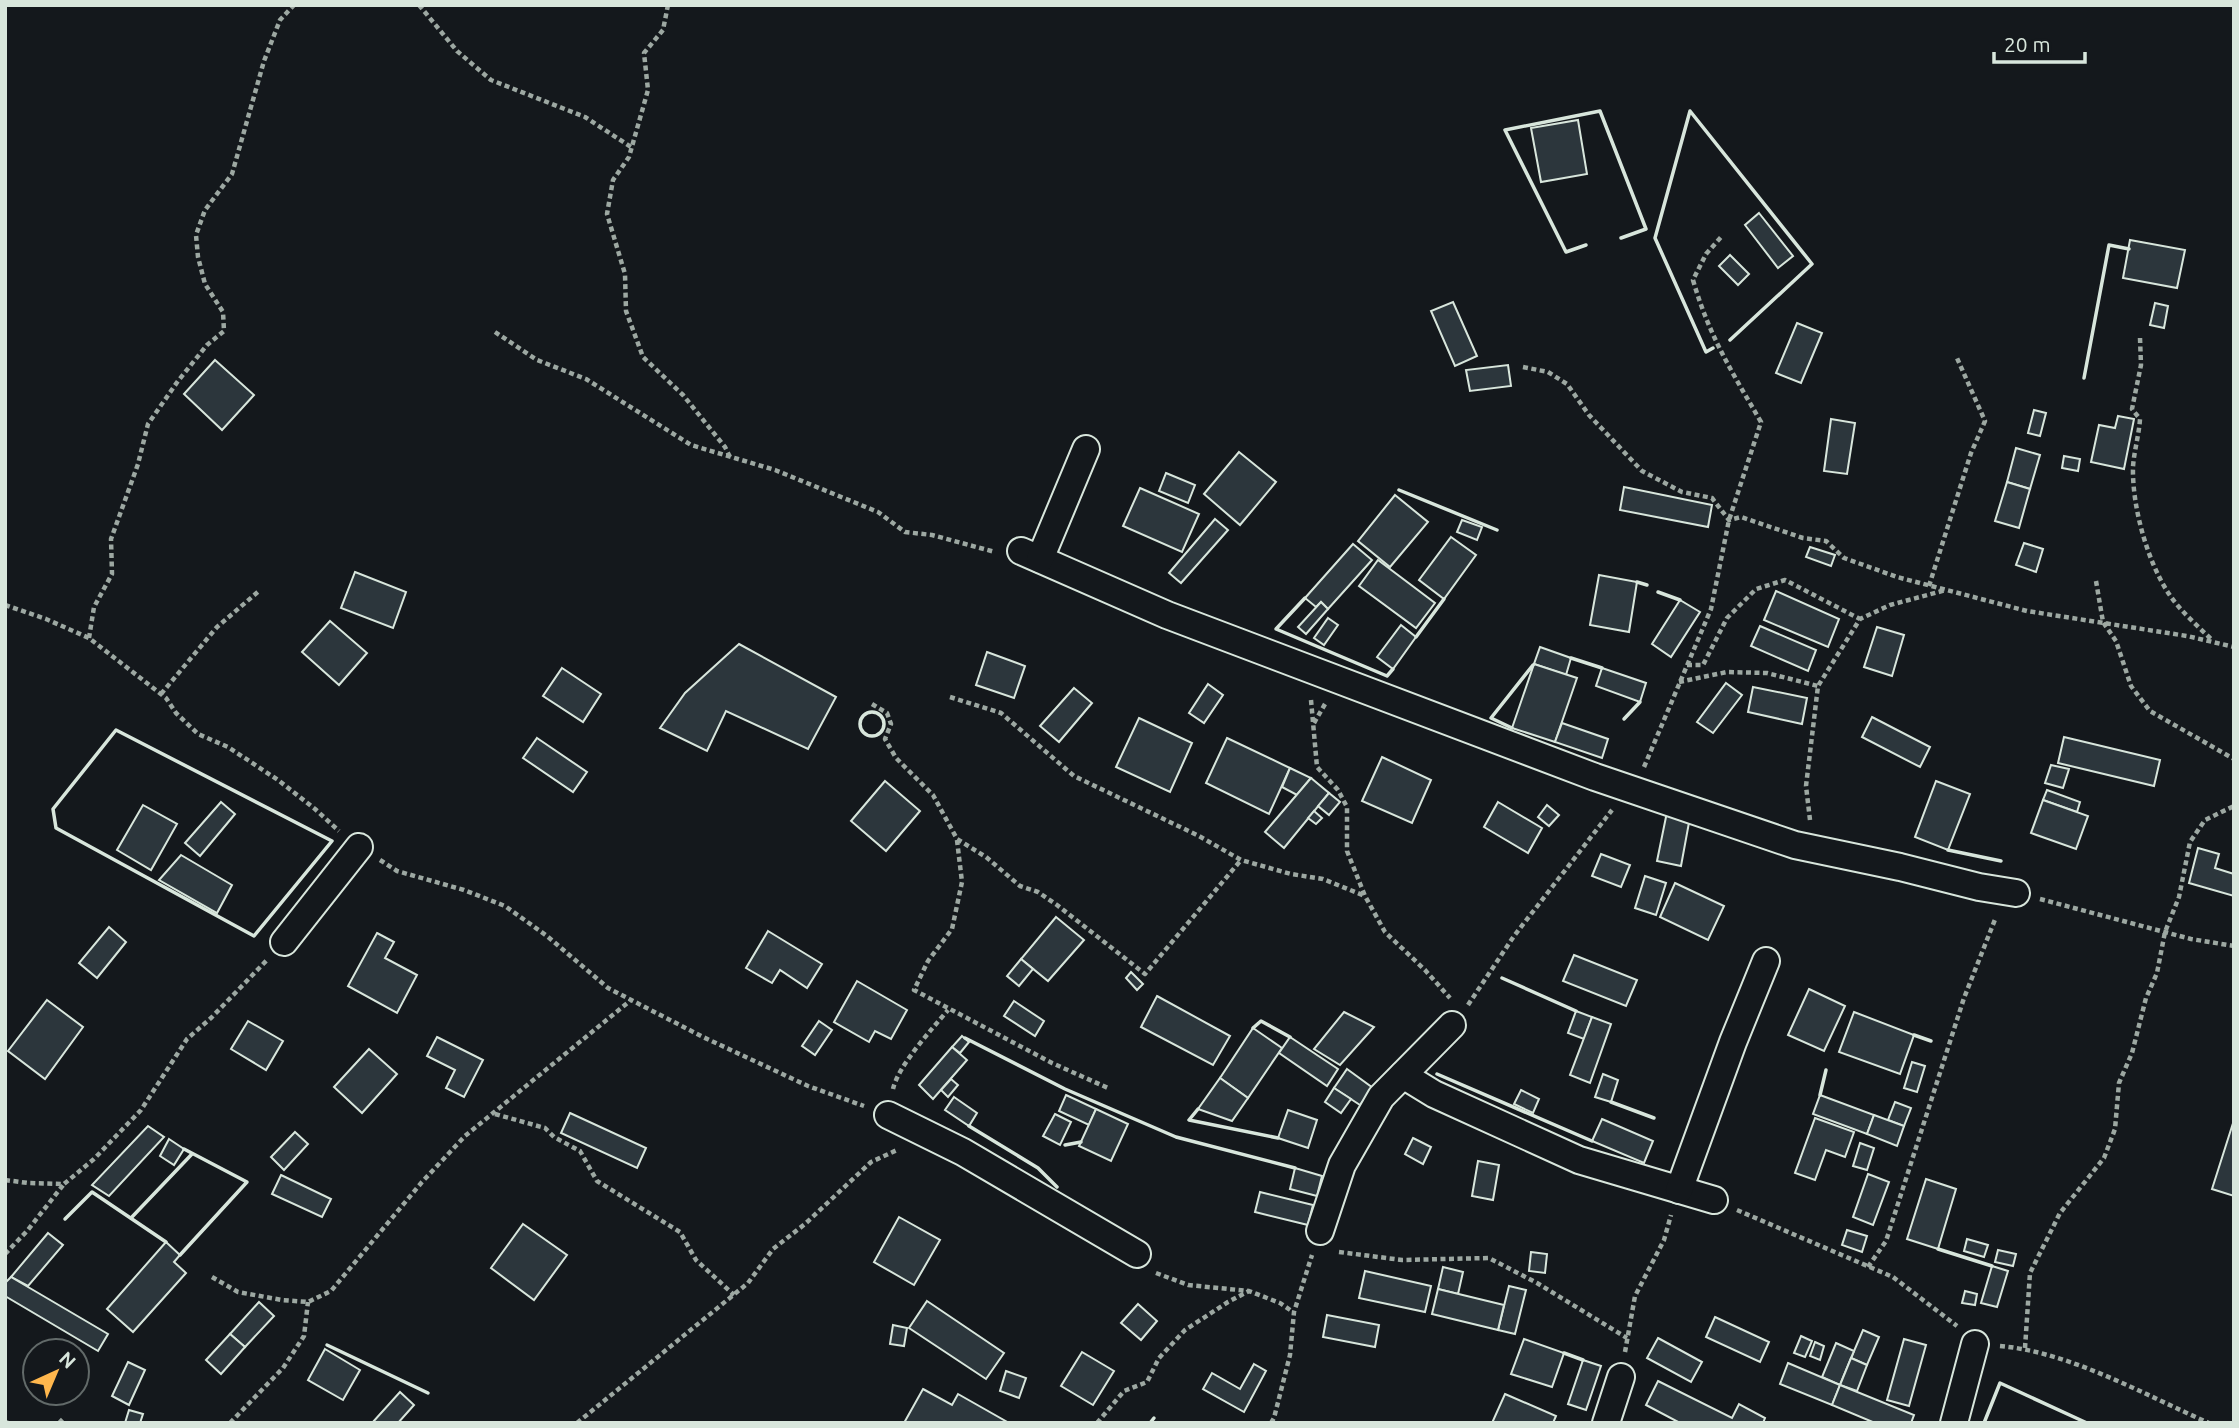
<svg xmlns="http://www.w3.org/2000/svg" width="2239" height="1428" viewBox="0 0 2239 1428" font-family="Ubuntu,sans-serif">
<rect width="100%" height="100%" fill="#14181c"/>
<g fill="#2c363c" stroke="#d8e6dc" stroke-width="2">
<polygon points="1578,120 1587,174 1541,182 1531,128"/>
<polygon points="1759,213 1793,256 1778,268 1745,225"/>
<polygon points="2130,240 2185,250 2177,288 2123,278"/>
<polygon points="1730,255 1749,274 1738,285 1719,266"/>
<polygon points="1453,302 1477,356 1455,366 1431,311"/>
<polygon points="2155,303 2168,306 2164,328 2150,325"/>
<polygon points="1797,323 1822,333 1801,383 1776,373"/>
<polygon points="215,360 254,395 222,430 184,394"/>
<polygon points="1508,365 1511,386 1470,391 1466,370"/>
<polygon points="2034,410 2046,413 2040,436 2028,433"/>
<polygon points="2118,416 2134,419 2124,469 2091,462 2099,425 2115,428"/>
<polygon points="1831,419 1855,423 1847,474 1824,471"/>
<polygon points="2016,448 2040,455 2030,489 2007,482"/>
<polygon points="1239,452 1276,482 1240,525 1204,494"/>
<polygon points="2064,456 2080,459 2078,471 2062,468"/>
<polygon points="1166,473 1195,485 1188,503 1159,491"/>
<polygon points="2007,482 2030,489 2019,528 1995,521"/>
<polygon points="1624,487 1712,505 1708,527 1620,510"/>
<polygon points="1140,488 1199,514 1182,552 1123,526"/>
<polygon points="1395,495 1428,522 1390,567 1358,541"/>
<polygon points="1215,519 1228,530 1181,583 1169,573"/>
<polygon points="1462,520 1482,527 1477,540 1457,532"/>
<polygon points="1451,537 1476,555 1444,599 1419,580"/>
<polygon points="2024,543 2043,549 2036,572 2016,565"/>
<polygon points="1353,544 1372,560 1328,609 1321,602 1316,607 1305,598"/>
<polygon points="1810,547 1835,555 1831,566 1806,557"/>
<polygon points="1378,560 1435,603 1416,628 1359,586"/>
<polygon points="355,572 406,592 393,628 341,608"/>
<polygon points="1599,575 1637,582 1629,632 1590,625"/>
<polygon points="1776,591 1839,619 1828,647 1764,620"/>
<polygon points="1680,600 1700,612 1671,657 1652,644"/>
<polygon points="1321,602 1328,609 1306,634 1298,627"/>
<polygon points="1328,618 1338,625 1324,645 1314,638"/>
<polygon points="330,621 367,653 339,685 302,652"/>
<polygon points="1401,625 1416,637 1393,669 1377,657"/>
<polygon points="1760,626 1816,650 1808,671 1751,646"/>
<polygon points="1877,627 1904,635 1892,676 1864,667"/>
<polygon points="739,644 836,697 808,749 726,711 707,751 660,728 685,693"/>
<polygon points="1540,647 1571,658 1566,675 1534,664"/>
<polygon points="987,652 1025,666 1014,698 976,685"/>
<polygon points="1534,664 1577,678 1555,742 1512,728"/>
<polygon points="562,668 601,694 583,722 543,696"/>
<polygon points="1602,668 1646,683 1640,702 1596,686"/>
<polygon points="1726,683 1742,695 1713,733 1697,722"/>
<polygon points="1208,684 1223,695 1204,723 1189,713"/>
<polygon points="1753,687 1807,698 1802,724 1748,712"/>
<polygon points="1074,688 1092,703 1059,742 1040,726"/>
<polygon points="1872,717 1930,747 1920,767 1862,737"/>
<polygon points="1139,718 1192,743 1170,792 1116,767"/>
<polygon points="1562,723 1608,739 1602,758 1555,742"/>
<polygon points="2064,737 2160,760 2154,786 2058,763"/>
<polygon points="537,738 587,772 573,792 523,758"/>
<polygon points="1227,738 1290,768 1269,814 1206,783"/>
<polygon points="1382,757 1431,780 1412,823 1362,801"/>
<polygon points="2051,765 2069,769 2063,788 2045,783"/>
<polygon points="1290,768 1311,778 1297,795 1282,787"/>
<polygon points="1311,778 1329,793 1284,848 1265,832"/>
<polygon points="885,781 920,811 886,851 851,821"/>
<polygon points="1936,781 1970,794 1948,850 1915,837"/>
<polygon points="2047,790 2080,802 2077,812 2043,800"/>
<polygon points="1329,793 1340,802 1329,815 1318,806"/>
<polygon points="2043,800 2088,816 2076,849 2031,833"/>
<polygon points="221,802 235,814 200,856 185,843"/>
<polygon points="1498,802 1542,828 1528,853 1484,827"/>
<polygon points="143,805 177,824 151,870 117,850"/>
<polygon points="1547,805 1559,815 1549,826 1538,817"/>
<polygon points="1314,811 1322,818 1316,824 1308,818"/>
<polygon points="1667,812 1690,817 1681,866 1657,861"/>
<polygon points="2198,848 2219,854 2215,868 2234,874 2234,896 2189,883"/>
<polygon points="1601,854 1630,865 1621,887 1592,876"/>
<polygon points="181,855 232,885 217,913 159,880"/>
<polygon points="1645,876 1666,883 1656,915 1635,908"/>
<polygon points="1675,883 1724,906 1708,940 1660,917"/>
<polygon points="1056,917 1084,940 1048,981 1021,959"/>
<polygon points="109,927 126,942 97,978 79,963"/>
<polygon points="768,931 822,964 807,988 780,970 772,983 746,968"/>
<polygon points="377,933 394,942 385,958 417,975 397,1013 348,986"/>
<polygon points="1574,955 1637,980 1626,1006 1563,981"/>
<polygon points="1021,959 1033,969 1019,986 1007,976"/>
<polygon points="1131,972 1143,984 1137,990 1126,978"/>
<polygon points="857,981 907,1010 891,1039 875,1031 869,1042 834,1022"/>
<polygon points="1809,989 1845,1006 1824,1051 1788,1035"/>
<polygon points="1157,996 1230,1036 1213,1065 1141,1027"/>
<polygon points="47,1000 83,1027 45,1079 8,1051"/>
<polygon points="1014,1001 1044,1021 1035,1036 1004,1016"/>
<polygon points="1576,1011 1592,1017 1584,1039 1568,1033"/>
<polygon points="1344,1012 1374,1027 1340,1065 1314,1049"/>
<polygon points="1854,1012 1914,1035 1900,1074 1839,1052"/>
<polygon points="1592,1017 1611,1024 1590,1083 1570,1075"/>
<polygon points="248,1021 283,1041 266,1070 231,1049"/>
<polygon points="819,1021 832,1030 815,1055 802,1046"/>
<polygon points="1253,1028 1282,1048 1248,1098 1220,1078"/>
<polygon points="962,1036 969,1042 960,1053 952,1047"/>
<polygon points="437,1037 483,1060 464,1097 446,1088 455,1070 427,1056"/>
<polygon points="1290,1037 1338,1069 1327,1086 1279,1053"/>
<polygon points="952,1047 967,1060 933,1099 919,1085"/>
<polygon points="369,1049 397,1074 362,1113 334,1087"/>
<polygon points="1912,1062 1925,1066 1917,1092 1904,1088"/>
<polygon points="1347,1069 1373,1088 1360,1105 1334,1088"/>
<polygon points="1603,1074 1618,1080 1611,1102 1595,1097"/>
<polygon points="1220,1078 1248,1098 1232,1121 1198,1109"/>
<polygon points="951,1079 958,1085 948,1097 941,1090"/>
<polygon points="1334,1088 1351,1099 1341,1113 1325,1102"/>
<polygon points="1521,1090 1539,1099 1533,1113 1514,1104"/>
<polygon points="1066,1095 1096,1109 1089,1125 1059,1111"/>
<polygon points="1820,1095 1874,1115 1867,1134 1813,1114"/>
<polygon points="954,1097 977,1113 969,1126 945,1110"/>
<polygon points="1895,1102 1911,1108 1904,1126 1888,1120"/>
<polygon points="1096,1109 1128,1124 1111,1161 1079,1146"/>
<polygon points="1288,1110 1317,1120 1308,1148 1278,1138"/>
<polygon points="570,1113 646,1148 637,1168 561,1133"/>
<polygon points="1055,1114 1071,1122 1060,1145 1043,1136"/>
<polygon points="1874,1115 1904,1126 1897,1146 1867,1134"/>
<polygon points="1815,1118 1854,1132 1845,1157 1826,1150 1815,1180 1795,1173"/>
<polygon points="1602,1119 1653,1141 1644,1163 1592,1141"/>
<polygon points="2234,1120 2234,1196 2212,1189"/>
<polygon points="148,1126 164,1137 109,1196 92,1185"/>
<polygon points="295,1132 308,1144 284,1170 271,1157"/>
<polygon points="1413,1138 1431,1147 1423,1164 1405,1154"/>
<polygon points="169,1139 184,1149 174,1165 160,1156"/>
<polygon points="1860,1143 1874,1148 1867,1170 1853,1166"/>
<polygon points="1478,1161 1499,1165 1493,1200 1472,1196"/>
<polygon points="1295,1168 1322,1176 1317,1196 1290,1189"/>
<polygon points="1868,1174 1889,1182 1873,1225 1853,1217"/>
<polygon points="281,1175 331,1199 322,1217 272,1194"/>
<polygon points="1926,1179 1956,1189 1938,1249 1907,1239"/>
<polygon points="1260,1192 1313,1205 1308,1225 1255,1212"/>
<polygon points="899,1217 940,1240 914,1285 874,1262"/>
<polygon points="523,1224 567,1255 534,1300 491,1268"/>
<polygon points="1847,1230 1867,1236 1862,1252 1842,1245"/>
<polygon points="48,1233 63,1245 28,1286 11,1277"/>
<polygon points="1967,1239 1988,1245 1984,1257 1964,1251"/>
<polygon points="166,1242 180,1255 174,1262 186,1273 133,1332 107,1309"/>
<polygon points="1998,1250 2016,1254 2013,1266 1995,1262"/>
<polygon points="1531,1252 1547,1254 1545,1273 1529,1271"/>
<polygon points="1992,1266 2008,1271 1997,1307 1981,1303"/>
<polygon points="1443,1267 1463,1272 1458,1294 1438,1289"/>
<polygon points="1365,1271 1431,1286 1425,1312 1359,1298"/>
<polygon points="11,1277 108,1334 98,1351 5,1296 5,1283"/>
<polygon points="1509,1286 1526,1290 1515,1334 1498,1330"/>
<polygon points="1438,1289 1504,1305 1498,1330 1432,1314"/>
<polygon points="1965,1291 1977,1294 1975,1305 1962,1303"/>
<polygon points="927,1301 1004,1353 986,1379 909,1328"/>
<polygon points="259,1302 274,1316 245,1347 230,1334"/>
<polygon points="1138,1304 1157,1321 1141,1340 1121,1323"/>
<polygon points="1327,1315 1379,1325 1375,1347 1323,1337"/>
<polygon points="1715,1317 1769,1342 1760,1362 1706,1337"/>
<polygon points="893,1325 907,1328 904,1346 890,1344"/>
<polygon points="1863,1330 1879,1337 1867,1365 1851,1358"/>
<polygon points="230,1334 245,1347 221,1374 206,1360"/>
<polygon points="1801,1336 1812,1341 1805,1357 1794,1353"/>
<polygon points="1658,1338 1702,1362 1691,1382 1647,1358"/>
<polygon points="1524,1339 1564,1353 1552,1387 1511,1374"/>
<polygon points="1904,1339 1926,1345 1909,1406 1887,1400"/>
<polygon points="1815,1342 1824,1346 1820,1360 1810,1356"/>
<polygon points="1836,1343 1854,1351 1840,1385 1822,1377"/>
<polygon points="325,1349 360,1370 343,1400 308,1380"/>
<polygon points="1082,1352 1114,1371 1093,1405 1061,1386"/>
<polygon points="1851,1358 1867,1365 1857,1391 1840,1385"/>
<polygon points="1583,1360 1601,1366 1586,1410 1568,1404"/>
<polygon points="128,1362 145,1370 129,1405 112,1396"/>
<polygon points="1788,1363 1840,1385 1832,1405 1780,1384"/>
<polygon points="1254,1364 1266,1371 1244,1412 1203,1389 1212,1373 1240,1389"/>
<polygon points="1006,1371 1026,1378 1019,1398 1000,1391"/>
<polygon points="1658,1381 1732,1418 1739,1404 1765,1418 1763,1423 1680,1423 1646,1405"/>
<polygon points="1840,1385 1914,1415 1911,1423 1875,1423 1832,1405"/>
<polygon points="923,1389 952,1405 958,1394 1009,1423 904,1423"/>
<polygon points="400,1392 414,1405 398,1423 372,1423"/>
<polygon points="1505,1394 1556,1416 1553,1423 1492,1423"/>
<polygon points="129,1410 143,1414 140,1423 125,1423"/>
</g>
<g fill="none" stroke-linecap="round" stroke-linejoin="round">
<g stroke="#d8e6dc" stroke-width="30">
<g id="street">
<polyline points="1021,551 1167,615 1595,777 1795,845 1900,867 1979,887 2016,893"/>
<polyline points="1040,559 1086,449"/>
<polyline points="284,942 359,847"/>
<polyline points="1403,1075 1434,1094 1579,1160 1714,1200"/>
<polyline points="888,1115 963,1152 1137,1254"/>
<polyline points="1679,1190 1733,1042 1766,961"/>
<polyline points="1320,1231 1342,1165 1381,1097 1452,1025"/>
<polyline points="1606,1423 1621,1377"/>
<polyline points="1954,1423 1975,1344"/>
</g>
</g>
<g stroke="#9da8a2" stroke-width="4.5" stroke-dasharray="5 3.5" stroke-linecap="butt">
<polyline points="419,5 457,51 491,80 585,117 631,147"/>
<polyline points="668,5 663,30 644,53 648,90 629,157 613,180 607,214 625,274 626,311 643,357 683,395 725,447 730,457"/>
<polyline points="495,332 537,360 586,379 691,445 775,470 878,512 905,532 932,535 995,552"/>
<path d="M2140,338L2141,365L2132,409L2140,419C2139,435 2134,451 2133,467C2132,506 2147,561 2169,594C2181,612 2199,627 2213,641"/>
<polyline points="1523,367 1548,372 1567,384 1589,415 1642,471 1682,492 1712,498 1729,520 1741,517 1803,538 1826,541 1844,558 1897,577 2027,611 2187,636 2234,647"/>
<polyline points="2096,581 2103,622 2116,641 2131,686 2150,711 2234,759"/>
<polyline points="1929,586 1971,453 1985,421 1957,358"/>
<polyline points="5,605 46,619 89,638 166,698 176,713 198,734 228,747 278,780 315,809 339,831"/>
<polyline points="89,638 94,607 112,574 111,539 138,464 148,424 178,381 207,345 224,331 223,312 205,284 198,257 196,235 205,210 232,174 264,61 280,20 294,5"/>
<polyline points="1687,665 1703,665 1727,618 1756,589 1785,580 1860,619"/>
<polyline points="1679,682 1727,672 1767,673 1818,686"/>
<polyline points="161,694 217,627 259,591"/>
<polyline points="950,697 1001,713 1074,776 1199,836 1241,860 1291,874 1323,879 1365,896"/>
<polyline points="1311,700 1317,767 1338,790 1347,807 1347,851 1365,896 1385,932 1425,970 1450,998"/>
<polyline points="872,704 887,713 891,724 885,739 896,758 933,795 957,839 986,857 1020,886 1038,892 1057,905 1145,974 1241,860"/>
<polyline points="1314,723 1325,704"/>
<path d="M1644,767L1711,609L1729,520L1761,422C1732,372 1709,336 1693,280L1706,254L1723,235"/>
<polyline points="1810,820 1806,786 1818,686 1860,619 1890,605 1946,590"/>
<polyline points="957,840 962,882 952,929 928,961 914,990 1052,1063 1108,1088"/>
<polyline points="380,860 397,871 464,890 505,906 547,936 608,988 703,1037 808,1086 864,1106"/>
<polyline points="2040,899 2191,939 2234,946"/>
<polyline points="1468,1005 1514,936 1612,810"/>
<path d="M893,1089C898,1066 932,1029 948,1010"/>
<polyline points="495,1114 545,1128 554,1137 580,1151 597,1181 680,1232 696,1260 734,1295"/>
<polyline points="5,1180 28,1183 64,1184 94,1159 141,1110 187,1039 211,1018 267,960"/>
<polyline points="1737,1210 1893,1277 1957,1326"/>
<polyline points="1339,1252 1402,1260 1489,1258 1537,1283 1627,1338"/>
<polyline points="5,1254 27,1231 64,1184"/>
<polyline points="1868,1267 1886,1241 1964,998 1996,917"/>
<polyline points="1156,1273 1188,1285 1249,1291 1280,1303 1293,1312"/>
<polyline points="212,1277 238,1292 282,1300 308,1302 331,1291 422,1182 465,1136 631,1000"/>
<path d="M2000,1346C2070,1352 2145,1395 2209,1423"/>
<polyline points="2025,1348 2030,1273 2060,1213 2104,1158 2115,1129 2119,1083 2132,1053 2146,998 2157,973 2165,932 2179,897 2190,842 2205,820 2234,806"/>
<polyline points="1625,1352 1635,1296 1664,1240 1671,1215"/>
<polyline points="5,1422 8,1423"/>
<polyline points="59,1423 63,1419"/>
<polyline points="230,1423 283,1368 304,1336 308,1302"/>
<polyline points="577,1423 748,1283 773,1249 805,1224 871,1162 897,1150"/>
<polyline points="1097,1423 1124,1391 1147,1382 1159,1358 1185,1330 1228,1302 1249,1291"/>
<polyline points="1271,1423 1274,1418 1290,1355 1294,1312 1312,1255"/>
</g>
<use href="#street" stroke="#14181c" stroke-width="26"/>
<g stroke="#d8e6dc" stroke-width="3.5">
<polyline points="1586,245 1566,252 1505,130 1600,111 1646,229 1621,238"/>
<polyline points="1713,348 1706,352 1655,238 1690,111 1812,264 1730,340"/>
<polyline points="2084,378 2109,245 2129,249"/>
<polyline points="1399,490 1497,530"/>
<polyline points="1637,582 1647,585"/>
<polyline points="1658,592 1680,600"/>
<polyline points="1305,598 1276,629 1387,676 1393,669"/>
<polyline points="1416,637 1444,599"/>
<polyline points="1571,658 1602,668"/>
<circle cx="872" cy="724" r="12"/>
<polyline points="1624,719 1640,702"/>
<polyline points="1512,728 1491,718 1533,665"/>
<polygon points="116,730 332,841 254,936 56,828 53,809"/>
<polyline points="1948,850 2001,861"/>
<polyline points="1502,978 1576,1011"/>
<polyline points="1253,1028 1261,1021 1290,1037"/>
<polyline points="1914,1035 1931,1041"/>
<polyline points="965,1038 1065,1089 1176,1137 1295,1168"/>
<polyline points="1437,1074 1592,1141"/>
<polyline points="1820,1095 1826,1070"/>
<polyline points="1611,1102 1654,1118"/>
<polyline points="1198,1109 1189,1120 1278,1138"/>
<polyline points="969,1126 1038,1168 1057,1187"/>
<polyline points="1065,1145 1081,1142"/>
<polyline points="131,1218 192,1154"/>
<polyline points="65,1219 92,1192 166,1242"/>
<polyline points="1938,1249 1992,1266"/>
<polyline points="180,1255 247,1182 184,1149"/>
<polyline points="327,1345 428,1393"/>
<polyline points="1564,1353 1583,1360"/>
<polyline points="1150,1423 1154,1418"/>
<polyline points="1984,1423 2000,1383 2087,1423"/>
</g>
</g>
<rect width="2239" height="1428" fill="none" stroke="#d8e6dc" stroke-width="14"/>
<g transform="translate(56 1372) rotate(44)"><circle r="33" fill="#14181c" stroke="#626a69" stroke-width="2"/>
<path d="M0-5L12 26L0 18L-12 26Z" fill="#ffb74d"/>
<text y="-10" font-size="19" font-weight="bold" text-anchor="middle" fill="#d8e6dc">N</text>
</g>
<path d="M1994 52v10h91v-10" fill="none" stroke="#d8e6dc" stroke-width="3.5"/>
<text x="2004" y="52" font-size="21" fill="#d8e6dc" stroke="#14181c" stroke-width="5" paint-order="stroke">20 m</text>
</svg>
